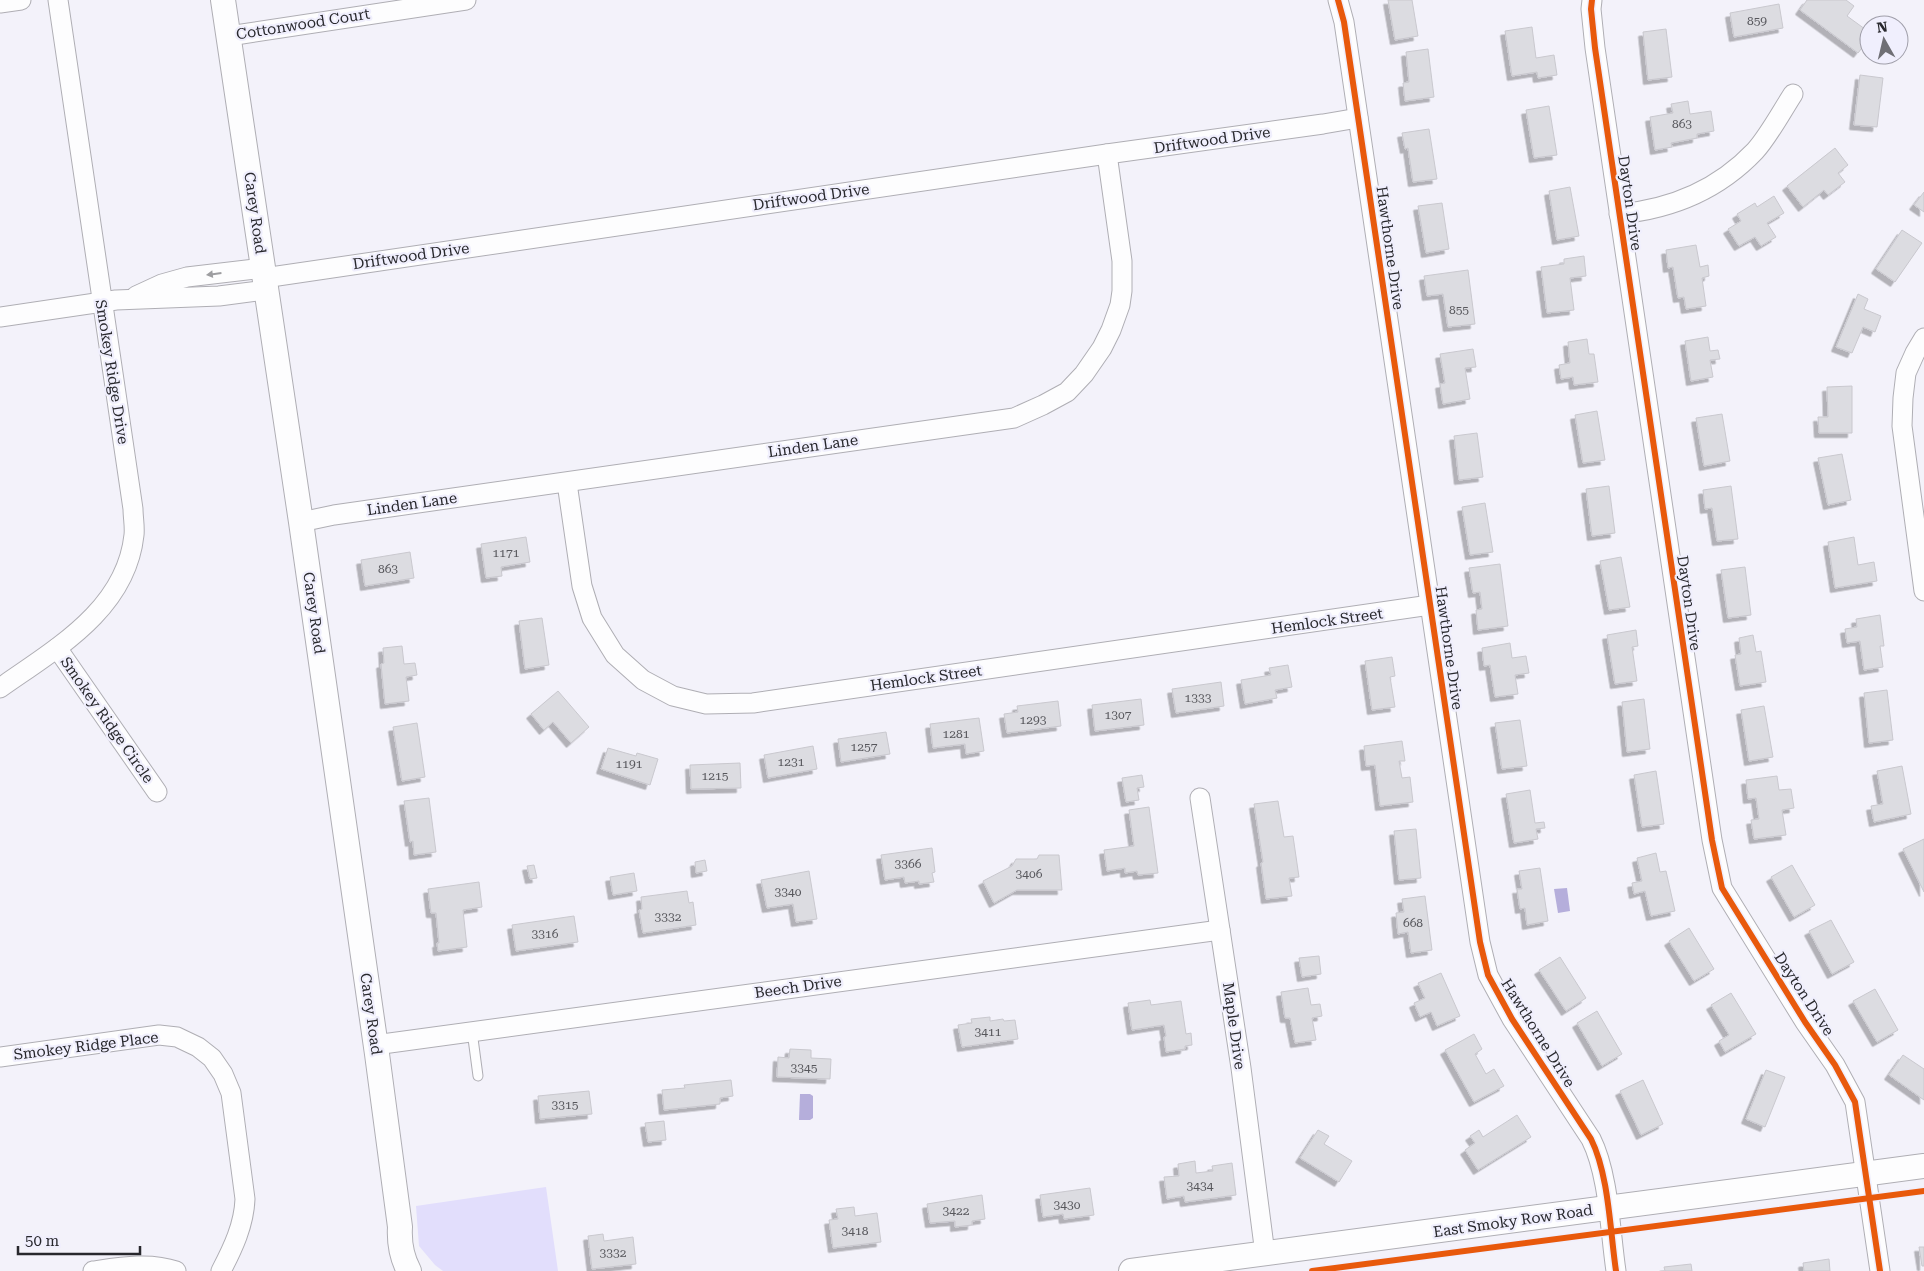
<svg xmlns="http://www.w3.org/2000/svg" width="1924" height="1271" viewBox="0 0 1924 1271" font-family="'Roboto Serif',serif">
<defs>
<filter id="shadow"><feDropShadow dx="-4.5" dy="4.5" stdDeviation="0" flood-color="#0004"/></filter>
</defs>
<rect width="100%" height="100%" fill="#f3f2fa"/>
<polygon fill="#e2defc" points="546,1187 558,1271 443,1271 435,1265 419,1246 416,1206"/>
<g fill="#b5aedb">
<polygon points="1567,888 1570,911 1558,913 1554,889"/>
<polygon points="800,1094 810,1094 813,1096 813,1118 810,1120 799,1120"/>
</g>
<g fill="#dcdce1" stroke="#c9c8ce" filter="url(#shadow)">
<polygon points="1388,0 1412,0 1418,36 1395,40"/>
<polygon points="1807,0 1846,0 1854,6 1847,16 1869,32 1869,39 1858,53 1800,10"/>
<polygon points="1779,4 1783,28 1734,37 1730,13"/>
<polygon points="1532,27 1536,58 1554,55 1557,75 1538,78 1537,72 1512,76 1505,31"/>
<polygon points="1666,29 1672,77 1648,80 1643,32"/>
<polygon points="1428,49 1434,97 1405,101 1403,83 1409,82 1406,52"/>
<polygon points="1860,75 1883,78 1877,127 1854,125"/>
<polygon points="1688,101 1690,114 1711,111 1714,131 1697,134 1697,138 1671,143 1672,147 1655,150 1650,117 1673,113 1671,104"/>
<polygon points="1549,106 1557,155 1534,158 1526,110"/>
<polygon points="1429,129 1437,179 1413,182 1408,148 1405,149 1402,133"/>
<polygon points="1835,148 1848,165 1838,173 1845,182 1828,195 1824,190 1803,207 1787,186"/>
<polygon points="1570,187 1579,236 1557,240 1549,191"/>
<polygon points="1924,192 1924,212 1914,205"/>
<polygon points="1774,196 1784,213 1767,223 1776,237 1761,246 1755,237 1739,246 1728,229 1741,221 1737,214 1755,203 1757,207"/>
<polygon points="1442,203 1449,249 1426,253 1418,206"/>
<polygon points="1902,230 1922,243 1895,282 1876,269"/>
<polygon points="1696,245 1700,267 1708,265 1709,276 1702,278 1706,306 1686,309 1684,297 1678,298 1673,267 1668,268 1666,250"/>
<polygon points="1584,256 1586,276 1570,278 1574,310 1547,313 1541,267 1564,264 1564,259"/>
<polygon points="1468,270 1475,324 1448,327 1443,294 1427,296 1424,276"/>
<polygon points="1858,294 1868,299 1864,309 1881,316 1875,332 1863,327 1852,353 1836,347"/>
<polygon points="1708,337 1710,351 1718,350 1720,359 1710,360 1713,377 1691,381 1685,341"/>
<polygon points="1587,339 1589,354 1594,354 1598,382 1574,385 1573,377 1561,379 1559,365 1570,363 1568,342"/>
<polygon points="1473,349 1476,367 1465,368 1470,399 1443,404 1440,384 1445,383 1440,354"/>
<polygon points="1852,386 1852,433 1819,433 1818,417 1828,417 1827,387"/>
<polygon points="1597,411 1605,460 1583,463 1575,415"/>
<polygon points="1722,414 1730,461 1704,466 1696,418"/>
<polygon points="1477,433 1483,477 1459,480 1454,436"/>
<polygon points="1842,454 1851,500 1828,505 1818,458"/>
<polygon points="1609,486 1615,533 1592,536 1586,489"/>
<polygon points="1731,486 1738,539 1717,541 1712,508 1705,509 1703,490"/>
<polygon points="1485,503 1493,552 1470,555 1462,507"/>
<polygon points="526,537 530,562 501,567 502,576 486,578 481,544"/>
<polygon points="1854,537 1858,565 1874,562 1877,581 1835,588 1828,542"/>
<polygon points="410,552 414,578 365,586 361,560"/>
<polygon points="1621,557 1630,607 1609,610 1600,561"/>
<polygon points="1500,564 1508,626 1478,630 1476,610 1482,609 1480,592 1473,593 1469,568"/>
<polygon points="1745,567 1751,615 1728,618 1721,570"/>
<polygon points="1880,615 1884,646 1880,646 1883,667 1864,670 1860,641 1847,643 1845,629 1857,627 1856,619"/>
<polygon points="542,618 549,665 525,669 519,621"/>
<polygon points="1636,630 1638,646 1632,647 1637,681 1615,684 1607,635"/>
<polygon points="1753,635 1756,652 1761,651 1766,682 1740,686 1735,655 1741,654 1739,638"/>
<polygon points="1510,643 1512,658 1526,656 1529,673 1515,675 1518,694 1495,697 1490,665 1484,666 1482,648"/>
<polygon points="402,646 404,664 415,663 417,675 406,677 409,701 385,704 381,664 384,663 383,648"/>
<polygon points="1392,657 1395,676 1390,677 1395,707 1372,710 1365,661"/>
<polygon points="1288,665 1292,687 1275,690 1277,698 1245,704 1241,680 1271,675 1269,668"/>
<polygon points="1221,682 1224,706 1176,713 1172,689"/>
<polygon points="1887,690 1893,740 1869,743 1864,693"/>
<polygon points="558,691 589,727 571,743 553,722 544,730 531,714"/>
<polygon points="1141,699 1144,725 1095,731 1092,705"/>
<polygon points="1644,699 1650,749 1627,752 1622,702"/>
<polygon points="1058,701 1061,726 1007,733 1004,714 1018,712 1017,706"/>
<polygon points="1764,706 1773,757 1749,761 1741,710"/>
<polygon points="979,718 984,751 966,754 965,744 933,748 930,724"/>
<polygon points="1520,720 1527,766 1502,769 1495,723"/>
<polygon points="417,723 425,777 402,781 393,727"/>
<polygon points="886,732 890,754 841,762 838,739"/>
<polygon points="1402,741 1405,761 1399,761 1402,778 1410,777 1413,802 1380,806 1375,765 1366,766 1364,746"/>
<polygon points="813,746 817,769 768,778 764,755"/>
<polygon points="608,748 636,756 637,753 658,759 650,785 601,769"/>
<polygon points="740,763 741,788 691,789 690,765"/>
<polygon points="1902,766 1911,814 1874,822 1871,806 1883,804 1877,771"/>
<polygon points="1656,771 1664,824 1642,827 1634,775"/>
<polygon points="1142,775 1144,787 1137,788 1139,800 1126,802 1122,778"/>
<polygon points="1777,776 1779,790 1791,789 1794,808 1782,810 1786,835 1754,839 1751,820 1759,819 1756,798 1748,799 1746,780"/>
<polygon points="1530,790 1535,823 1544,822 1545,828 1536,829 1538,839 1514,843 1506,794"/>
<polygon points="429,798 436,852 414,855 413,841 410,842 404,801"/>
<polygon points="1278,801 1284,837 1293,836 1299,877 1289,878 1292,896 1266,899 1261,863 1263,862 1254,804"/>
<polygon points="1149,807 1158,873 1138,875 1137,871 1125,873 1125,868 1107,871 1104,850 1134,846 1129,810"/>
<polygon points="1416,829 1421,878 1399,880 1394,831"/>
<polygon points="1924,839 1924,892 1903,849"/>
<polygon points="932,848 935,872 932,873 934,882 919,884 919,881 905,883 904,877 885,880 881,855"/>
<polygon points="1656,853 1660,872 1666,871 1675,911 1651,916 1645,891 1634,894 1632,883 1642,881 1637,858"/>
<polygon points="1039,855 1059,855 1062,890 1017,890 994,903 983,881 1012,866 1016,859 1037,859"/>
<polygon points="705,860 707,871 696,873 695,862"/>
<polygon points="534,865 537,878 530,879 527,866"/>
<polygon points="1792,865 1815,905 1794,917 1771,877"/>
<polygon points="1540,868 1548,921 1527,925 1525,908 1520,909 1517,889 1522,889 1519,871"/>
<polygon points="809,871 817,919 796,922 793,904 767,908 761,880"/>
<polygon points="634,873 637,891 613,895 610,877"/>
<polygon points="479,882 482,907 463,910 467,947 438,951 437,943 439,943 436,913 431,913 428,889"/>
<polygon points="687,891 689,903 693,902 696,925 643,933 639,910 642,909 641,897"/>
<polygon points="1425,896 1432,950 1411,953 1408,932 1398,934 1396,913 1404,912 1402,899"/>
<polygon points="574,916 578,942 516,951 512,925"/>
<polygon points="1831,920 1854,962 1832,974 1809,931"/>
<polygon points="1689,928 1714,969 1694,981 1669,941"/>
<polygon points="1319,956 1321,974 1302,977 1299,958"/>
<polygon points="1560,957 1586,998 1566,1011 1539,970"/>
<polygon points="1441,973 1460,1016 1437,1026 1431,1012 1420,1017 1414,1003 1425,998 1418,983"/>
<polygon points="1308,988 1311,1005 1320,1004 1322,1016 1312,1018 1316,1040 1295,1043 1290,1018 1285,1018 1281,992"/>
<polygon points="1875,989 1898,1030 1877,1042 1853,1001"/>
<polygon points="1731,993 1756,1034 1725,1052 1719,1041 1729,1035 1711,1005"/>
<polygon points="1150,1000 1151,1005 1181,1001 1186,1034 1191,1033 1192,1045 1185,1046 1185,1049 1166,1052 1164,1037 1166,1036 1164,1025 1132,1030 1128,1003"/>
<polygon points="1597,1011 1622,1054 1602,1066 1577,1023"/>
<polygon points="990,1017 990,1021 1003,1019 1004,1021 1015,1020 1018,1039 962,1047 958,1025 972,1023 971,1019"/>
<polygon points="1474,1034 1482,1049 1475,1054 1486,1074 1494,1069 1504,1086 1474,1102 1445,1050"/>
<polygon points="790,1049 811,1050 811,1058 831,1059 830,1079 777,1077 778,1057 789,1058"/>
<polygon points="1903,1055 1924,1069 1924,1100 1889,1075"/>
<polygon points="1766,1070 1785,1077 1765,1127 1746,1119"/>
<polygon points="731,1080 733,1096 720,1098 720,1104 664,1110 662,1090 685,1088 684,1085"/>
<polygon points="1643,1080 1663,1124 1641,1135 1620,1091"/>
<polygon points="589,1091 592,1114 540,1119 538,1096"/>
<polygon points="1517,1115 1531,1137 1478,1170 1465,1150 1475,1143 1470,1136 1479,1130 1483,1137"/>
<polygon points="664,1121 666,1140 648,1142 645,1123"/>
<polygon points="1318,1130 1329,1136 1324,1144 1352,1161 1339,1182 1300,1158"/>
<polygon points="1195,1161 1196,1173 1213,1171 1212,1166 1232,1163 1236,1195 1185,1202 1184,1196 1167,1199 1164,1177 1179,1176 1178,1164"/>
<polygon points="1090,1188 1094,1215 1064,1219 1063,1214 1043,1217 1040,1195"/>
<polygon points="982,1195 985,1219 972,1221 972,1225 955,1227 955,1221 930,1223 927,1204"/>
<polygon points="854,1207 855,1216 877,1213 881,1242 833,1248 829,1220 838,1219 836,1209"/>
<polygon points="603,1234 604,1241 633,1237 636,1264 592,1269 588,1236"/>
<polygon points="1919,1247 1924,1247 1924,1266 1922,1266"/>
<polygon points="1829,1259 1830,1271 1804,1271 1803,1263"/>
<polygon points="1691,1264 1692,1271 1665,1271 1664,1267"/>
</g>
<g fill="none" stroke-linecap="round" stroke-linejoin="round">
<g stroke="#afaeb4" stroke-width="11">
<polyline id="service" points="472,1031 478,1076"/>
</g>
<g stroke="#afaeb4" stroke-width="21">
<g id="minor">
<path d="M1338,0L1344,22L1480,942L1488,975L1512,1019L1591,1139C1609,1175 1610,1231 1616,1271"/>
<polyline points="1592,0 1591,9 1595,48 1712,840 1722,888 1805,1022 1835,1065 1855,1102 1880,1271"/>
<polyline points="0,3 21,0"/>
<polyline points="229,36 466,0"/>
<path d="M1619,214C1672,209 1718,190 1755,151C1768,137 1782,111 1793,94"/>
<polyline points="264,278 1107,154 1323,124 1358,118"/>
<polyline points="136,296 162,284 187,277 263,268"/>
<polyline points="0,317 116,300 219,296 266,290"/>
<polyline points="1924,338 1915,353 1906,373 1903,398 1902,426 1924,591"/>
<polyline points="567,483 582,586 592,618 615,655 643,680 673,696 706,704 753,703 1430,605"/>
<polyline points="301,522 334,515 1014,418 1043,405 1067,392 1084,374 1102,348 1111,330 1120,305 1122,291 1122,261 1107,154"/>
<polyline points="57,648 157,792"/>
<path d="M0,688C55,649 126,610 134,535C135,527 133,517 133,509L58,0"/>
<polyline points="1200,798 1241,1068 1265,1254"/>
<polyline points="375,1045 1220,930"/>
<path d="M0,1057L159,1035L177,1037L198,1047L212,1058L223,1074L231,1093L245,1199C244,1225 233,1248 221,1271"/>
<path d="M93,1271C121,1267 150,1262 176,1271"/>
</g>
</g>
<g stroke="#afaeb4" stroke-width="26">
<g id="tertiary">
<path d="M223,0L301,522L377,1054L400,1227C399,1243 401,1256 409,1271"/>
<polyline points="1131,1271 1924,1166"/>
</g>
</g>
<use href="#service" stroke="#fdfdfe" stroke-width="9"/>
<use href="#minor" stroke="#fdfdfe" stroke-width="19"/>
<use href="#tertiary" stroke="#fdfdfe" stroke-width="24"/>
<g stroke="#f0effd" stroke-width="9">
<g id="cycleway">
<path d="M1338,0L1344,22L1480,942L1488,975L1512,1019L1591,1139C1609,1175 1610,1231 1616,1271"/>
<polyline points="1592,0 1591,9 1595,48 1712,840 1722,888 1805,1022 1835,1065 1855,1102 1880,1271"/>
<polyline points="1312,1271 1924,1191"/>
</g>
</g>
<use href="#cycleway" stroke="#e8590c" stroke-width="6"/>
</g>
<defs><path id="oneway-solid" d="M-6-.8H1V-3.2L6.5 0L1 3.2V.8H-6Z" transform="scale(1.25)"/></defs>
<use fill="#9d9da0" href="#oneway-solid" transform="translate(214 274) rotate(173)"/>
<g text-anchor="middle" stroke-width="4.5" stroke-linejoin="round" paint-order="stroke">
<g font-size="12" fill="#57575c">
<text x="1757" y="25">859</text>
<text x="1682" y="128">863</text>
<text x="1459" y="314">855</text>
<text x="506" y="557">1171</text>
<text x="388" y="573">863</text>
<text x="1198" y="702">1333</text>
<text x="1118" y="719">1307</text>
<text x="1033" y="724">1293</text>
<text x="956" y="738">1281</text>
<text x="864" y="751">1257</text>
<text x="791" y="766">1231</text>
<text x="629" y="768">1191</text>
<text x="715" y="780">1215</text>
<text x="908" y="868">3366</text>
<text x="1029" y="878">3406</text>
<text x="788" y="896">3340</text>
<text x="668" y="921">3332</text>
<text x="1413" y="927">668</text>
<text x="545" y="938">3316</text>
<text x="988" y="1036">3411</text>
<text x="804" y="1072">3345</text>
<text x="565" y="1109">3315</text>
<text x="1200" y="1190">3434</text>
<text x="1067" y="1209">3430</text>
<text x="956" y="1215">3422</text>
<text x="855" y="1235">3418</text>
<text x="613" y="1257">3332</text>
</g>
<g font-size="15" fill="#28282d" stroke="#f0effd">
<text transform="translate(303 24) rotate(-9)" y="5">Cottonwood Court</text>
<text transform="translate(1212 140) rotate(-8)" y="5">Driftwood Drive</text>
<text transform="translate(811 197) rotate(-8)" y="5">Driftwood Drive</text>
<text transform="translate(1630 203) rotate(82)" y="5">Dayton Drive</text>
<text transform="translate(255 213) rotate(82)" y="5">Carey Road</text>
<text transform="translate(1390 248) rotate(82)" y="5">Hawthorne Drive</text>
<text transform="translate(411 256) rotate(-8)" y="5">Driftwood Drive</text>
<text transform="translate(112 372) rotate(81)" y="5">Smokey Ridge Drive</text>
<text transform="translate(813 446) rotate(-8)" y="5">Linden Lane</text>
<text transform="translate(412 504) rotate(-8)" y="5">Linden Lane</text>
<text transform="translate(1689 603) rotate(82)" y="5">Dayton Drive</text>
<text transform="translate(314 613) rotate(82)" y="5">Carey Road</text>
<text transform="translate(1327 621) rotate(-8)" y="5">Hemlock Street</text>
<text transform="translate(1449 648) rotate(82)" y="5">Hawthorne Drive</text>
<text transform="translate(926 678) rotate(-8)" y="5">Hemlock Street</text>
<text transform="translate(107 720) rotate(55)" y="5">Smokey Ridge Circle</text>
<text transform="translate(798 987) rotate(-8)" y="5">Beech Drive</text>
<text transform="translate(1804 994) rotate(57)" y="5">Dayton Drive</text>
<text transform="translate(371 1014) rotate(82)" y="5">Carey Road</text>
<text transform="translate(1234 1026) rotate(82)" y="5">Maple Drive</text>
<text transform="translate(1538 1033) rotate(58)" y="5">Hawthorne Drive</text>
<text transform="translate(86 1046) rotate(-7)" y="5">Smokey Ridge Place</text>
<text transform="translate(1513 1221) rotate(-8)" y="5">East Smoky Row Road</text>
</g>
</g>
<g transform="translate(1884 40) rotate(352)"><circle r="24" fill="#f0effd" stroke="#a09faa"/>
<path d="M0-4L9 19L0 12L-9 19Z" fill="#6f6f75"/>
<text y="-8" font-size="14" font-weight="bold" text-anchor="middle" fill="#28282d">N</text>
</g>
<path d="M18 1246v8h122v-8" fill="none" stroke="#28282d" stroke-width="2.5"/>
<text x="25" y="1246" font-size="15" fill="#28282d" stroke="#f0effd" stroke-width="4" paint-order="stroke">50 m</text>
</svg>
